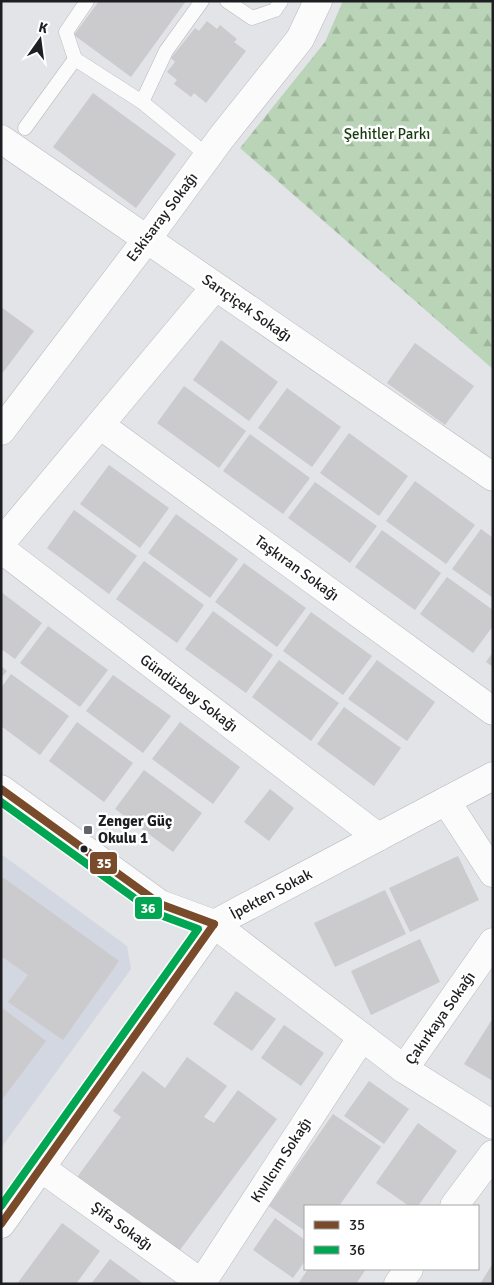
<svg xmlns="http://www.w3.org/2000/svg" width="494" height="1285" viewBox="0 0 494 1285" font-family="Signika,sans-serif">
<defs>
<pattern id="forest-firs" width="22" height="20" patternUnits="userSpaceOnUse" patternTransform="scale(1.25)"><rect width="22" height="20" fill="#b9d4b6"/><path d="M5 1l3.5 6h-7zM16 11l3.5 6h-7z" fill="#9fb69c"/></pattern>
</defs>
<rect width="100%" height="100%" fill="#e2e4e8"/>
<polygon fill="#d2d7e1" points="1,854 127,946 131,969 1,1148"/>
<polygon fill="url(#forest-firs)" points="343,1 493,1 493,369 240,148 325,42"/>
<g fill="#cbcacc">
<polygon points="99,1 186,1 131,77 74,35"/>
<polygon points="207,21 217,29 220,25 237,39 234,42 246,51 206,103 194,93 191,97 174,84 177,80 167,72 175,62 171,58 195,28 199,31"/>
<polygon points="93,93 176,154 136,208 53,147"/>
<polygon points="1,307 34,331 1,375"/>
<polygon points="221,340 278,382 249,421 193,380"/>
<polygon points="415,343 474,386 445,425 387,383"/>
<polygon points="184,386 246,431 219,468 157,423"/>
<polygon points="287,388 341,427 312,467 258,428"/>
<polygon points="349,433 408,476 379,516 320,473"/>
<polygon points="250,434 310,478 283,514 223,471"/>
<polygon points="109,465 169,508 140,548 80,504"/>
<polygon points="415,481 475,525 446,564 386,521"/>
<polygon points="315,482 377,526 350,563 288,518"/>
<polygon points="74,510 137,556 109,594 47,548"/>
<polygon points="176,514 238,559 210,598 148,553"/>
<polygon points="481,529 493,538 493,598 452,569"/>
<polygon points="382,530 441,573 415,610 355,567"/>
<polygon points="144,561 204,605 177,643 116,599"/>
<polygon points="244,563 306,608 277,647 215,602"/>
<polygon points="447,577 493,610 493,626 473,653 420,614"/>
<polygon points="1,592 42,623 15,659 1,649"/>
<polygon points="213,611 273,655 246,693 185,649"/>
<polygon points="311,612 372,656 343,695 283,651"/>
<polygon points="48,626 108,670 80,707 20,663"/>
<polygon points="493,652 493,667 486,662"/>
<polygon points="279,660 339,703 311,741 252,697"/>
<polygon points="377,660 435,702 407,741 348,699"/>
<polygon points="1,666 7,671 1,678"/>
<polygon points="11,674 69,716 40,755 1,726 1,688"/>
<polygon points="113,675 171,716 143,753 86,711"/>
<polygon points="344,707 401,748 374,786 317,744"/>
<polygon points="77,722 133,763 104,802 49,761"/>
<polygon points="180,722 240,767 213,804 152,759"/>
<polygon points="144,770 202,813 173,852 115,809"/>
<polygon points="270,789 294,808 269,841 244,822"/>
<polygon points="458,856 479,900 410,932 389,888"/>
<polygon points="1,876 119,961 63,1040 8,1002 28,975 1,956"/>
<polygon points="385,890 406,934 335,967 314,923"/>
<polygon points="420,939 440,982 371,1015 351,971"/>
<polygon points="236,991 276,1019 252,1051 213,1024"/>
<polygon points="1,1007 46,1041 1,1101"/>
<polygon points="493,1018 493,1081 464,1064"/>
<polygon points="284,1025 324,1053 301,1086 261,1058"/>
<polygon points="187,1057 227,1086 204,1117 214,1123 238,1090 277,1119 177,1254 75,1180 121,1117 113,1111 143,1071 165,1088"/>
<polygon points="369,1081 409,1109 384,1144 344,1116"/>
<polygon points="333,1114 381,1147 339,1206 305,1206 305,1231 269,1206"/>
<polygon points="418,1123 457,1151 418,1206 409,1206 376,1183"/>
<polygon points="275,1218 305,1240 305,1261 293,1278 253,1250"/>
<polygon points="62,1223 100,1251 76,1284 17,1284"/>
<polygon points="110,1259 144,1284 91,1284"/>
<polygon points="493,1263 493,1284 480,1284"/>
<polygon points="308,1269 366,1269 356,1284 298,1284"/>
</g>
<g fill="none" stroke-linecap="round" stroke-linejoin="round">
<g stroke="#b8babd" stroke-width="15">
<g id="service">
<polyline points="227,1 252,18 275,10 281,1"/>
<polyline points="75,59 66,32 87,1"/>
<polyline points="142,102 166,51 202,1"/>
<polyline points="25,128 75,59 142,102 208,156"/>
</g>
</g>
<g stroke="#b8babd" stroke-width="29">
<g id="minor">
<polyline points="1,139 493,477"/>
<polyline points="100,425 493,711"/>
<polyline points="1,431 147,239 221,138 300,39 318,1"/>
<polyline points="1,543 215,287"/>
<polyline points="1,549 378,837"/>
<polyline points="1,789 160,904 214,924 404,1069 493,1125"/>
<polyline points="446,801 493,873"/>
<polyline points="404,1069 493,942"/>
<polyline points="41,1168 203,1284"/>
<polyline points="454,1206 493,1154"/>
<polyline points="1,1224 214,924 493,776"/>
<polyline points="201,1284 362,1037"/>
<polyline points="398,1284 409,1269"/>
</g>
</g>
<use href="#service" stroke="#fbfbfc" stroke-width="14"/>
<use href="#minor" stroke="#fbfbfc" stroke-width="28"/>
<g stroke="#fff" stroke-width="11">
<g id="bus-1">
<polyline points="1,789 160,904 214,924"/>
<polyline points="1,1224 214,924"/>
</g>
</g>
<g stroke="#fff" stroke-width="11">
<polyline id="bus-2" points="1,802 155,913 198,929 1,1206"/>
</g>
<use href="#bus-1" stroke="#7a4b2a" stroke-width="8"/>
<use href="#bus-2" stroke="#00a651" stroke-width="8"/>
</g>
<rect fill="#626367" stroke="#fff" stroke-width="2" x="83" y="825" width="10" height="10" rx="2.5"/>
<circle fill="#1d1e21" stroke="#fff" stroke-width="2" cx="84" cy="849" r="4.5"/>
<g text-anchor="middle" stroke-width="5" stroke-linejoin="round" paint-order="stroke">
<g font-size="15" fill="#183c0f" stroke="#fff">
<text x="387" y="139">Şehitler Parkı</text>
</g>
<g font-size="15" fill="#1d1e21" stroke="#fff">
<text transform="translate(162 217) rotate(-53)" y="5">Eskisaray Sokağı</text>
<text transform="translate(247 308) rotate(35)" y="5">Sarıçiçek Sokağı</text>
<text transform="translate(297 568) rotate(36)" y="5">Taşkıran Sokağı</text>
<text transform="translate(189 693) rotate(37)" y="5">Gündüzbey Sokağı</text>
<text transform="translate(271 894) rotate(-28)" y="5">İpekten Sokak</text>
<text transform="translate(440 1018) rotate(-55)" y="5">Çakırkaya Sokağı</text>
<text transform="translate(281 1160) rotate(-57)" y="5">Kıvılcım Sokağı</text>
<text transform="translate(122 1226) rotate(36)" y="5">Şifa Sokağı</text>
</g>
<g font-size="15" font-weight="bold" fill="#1d1e21" stroke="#fff" text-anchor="start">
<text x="98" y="826">Zenger Güç<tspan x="98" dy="17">Okulu 1</tspan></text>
</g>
</g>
<g stroke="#fff" stroke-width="2">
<rect x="89" y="851" width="29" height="24" rx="5" fill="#7a4b2a"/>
<rect x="134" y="896" width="29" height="24" rx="5" fill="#00a651"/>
</g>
<g font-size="14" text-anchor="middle" font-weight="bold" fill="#fff">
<text x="104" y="868">35</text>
<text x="148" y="913">36</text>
</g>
<rect width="494" height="1285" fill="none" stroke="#1d1e21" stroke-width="5"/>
<rect x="304" y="1205" width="175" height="65" fill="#ffffff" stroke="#a5a5a6"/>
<rect x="314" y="1221" width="25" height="8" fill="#7a4b2a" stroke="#a5a5a6"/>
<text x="349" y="1230" font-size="15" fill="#1d1e21">35</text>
<rect x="314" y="1246" width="25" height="8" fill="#00a651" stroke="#a5a5a6"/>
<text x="349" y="1255" font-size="15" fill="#1d1e21">36</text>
<g transform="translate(40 40) rotate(14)" stroke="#ffffff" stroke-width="4" paint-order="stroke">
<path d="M0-4L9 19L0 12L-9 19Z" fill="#1d1e21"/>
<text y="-8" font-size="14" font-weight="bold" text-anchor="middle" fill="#1d1e21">K</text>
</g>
</svg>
